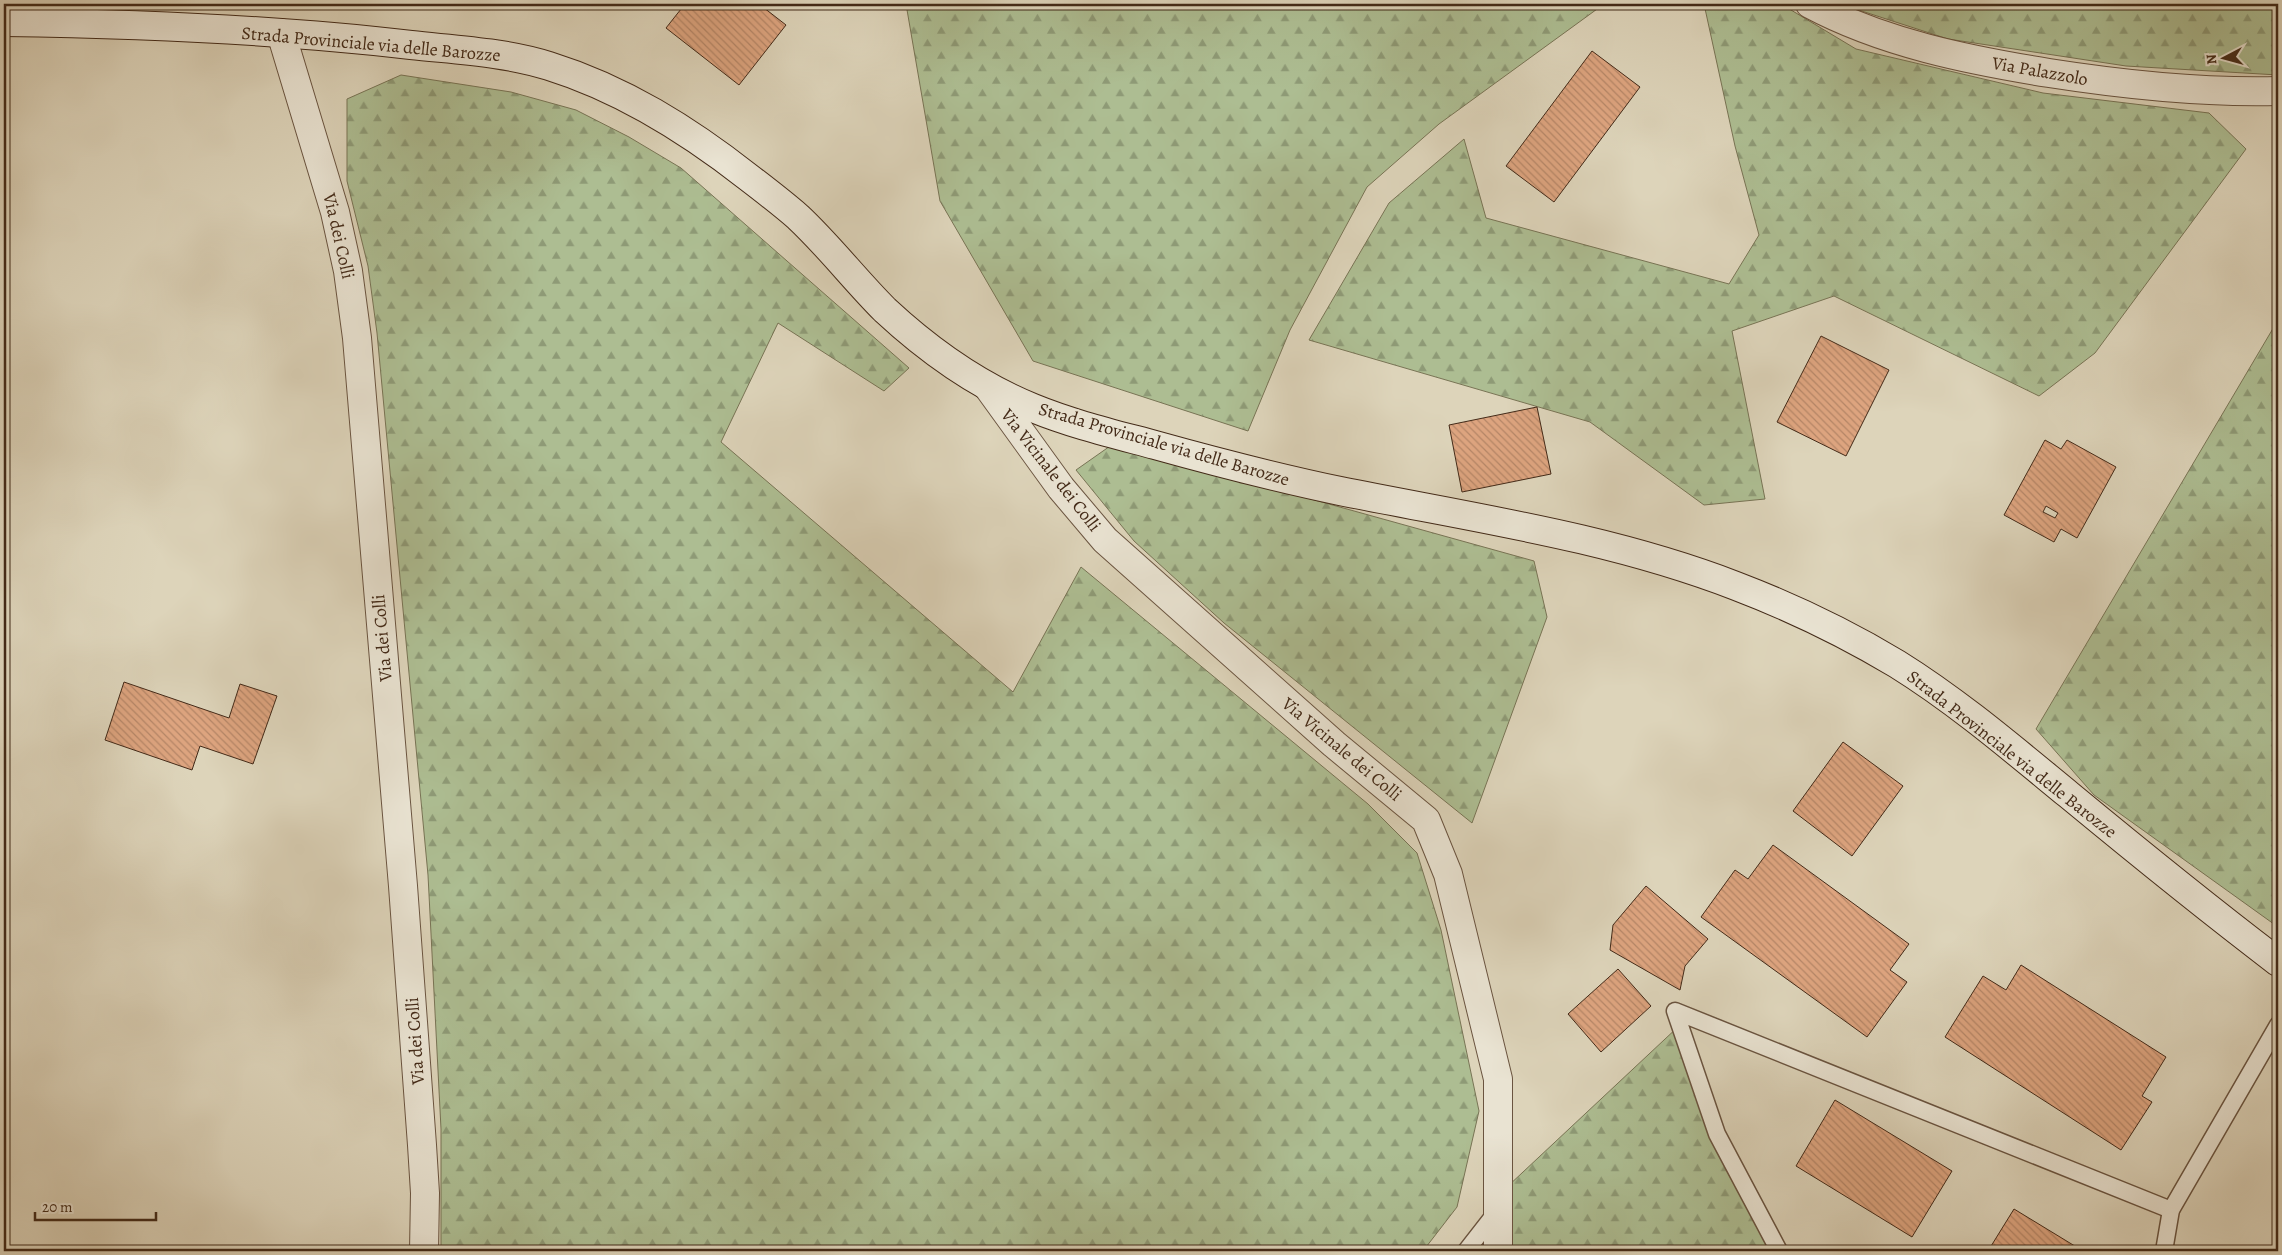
<svg xmlns="http://www.w3.org/2000/svg" width="2282" height="1255" viewBox="0 0 2282 1255" font-family="Alegreya,serif">
<defs>
<pattern id="forest-firs" width="22" height="20" patternUnits="userSpaceOnUse" patternTransform="scale(1.25)"><rect width="22" height="20" fill="#adbd92"/><path d="M5 1l3.5 6h-7zM16 11l3.5 6h-7z" fill="#8e9a76"/></pattern>
<pattern id="building-back-hatch" width="6" height="6" patternUnits="userSpaceOnUse" patternTransform="scale(1.25)"><rect width="6" height="6" fill="#dda47f"/><path d="M-1 5l2 2M0 0l6 6M5-1l2 2" fill="none" stroke="#b58667"/></pattern>
</defs>
<rect width="100%" height="100%" fill="#ddd4ba"/>
<filter id="stains"><feTurbulence type="fractalNoise" baseFrequency=".004" numOctaves="4"/><feColorMatrix values="0 0 0 0 .2 0 0 0 0 .09 0 0 0 0 .02 0 0 0 .5 -.17"/></filter>
<radialGradient id="worn" r=".72"><stop offset=".6" stop-color="#630" stop-opacity="0"/><stop offset="1" stop-color="#630" stop-opacity=".3"/></radialGradient>
<g fill="url(#forest-firs)" stroke="#787455">
<polygon points="906,4 1604,4 1439,124 1367,187 1290,330 1248,431 1033,361 940,201"/>
<polygon points="1704,4 1781,4 1856,49 2043,93 2209,113 2246,149 2095,353 2039,396 1834,296 1732,331 1765,499 1704,505 1590,422 1309,340 1389,203 1464,139 1486,218 1729,284 1759,235 1735,146"/>
<polygon points="1840,4 2278,4 2278,75 2126,66 1948,39"/>
<polygon points="401,75 511,92 576,110 629,137 681,168 909,368 884,391 778,323 721,442 1013,692 1081,567 1368,804 1417,853 1441,930 1479,1111 1457,1207 1423,1251 441,1251 441,1129 428,875 377,333 368,266 347,181 347,99"/>
<polygon points="2278,320 2278,927 2094,795 2036,729"/>
<polygon points="1113,444 1534,561 1547,617 1472,823 1224,623 1134,541 1076,470"/>
<polygon points="1680,1025 1717,1134 1779,1251 1507,1251 1507,1187"/>
</g>
<g fill="url(#building-back-hatch)" stroke="#432a18" fill-rule="evenodd">
<polygon points="685,4 759,4 786,25 739,85 666,28"/>
<polygon points="1592,51 1640,87 1554,202 1506,166"/>
<polygon points="1821,336 1889,370 1846,456 1777,422"/>
<polygon points="1537,407 1551,474 1462,492 1449,425"/>
<path d="M2045,440L2061,449L2067,440L2116,467L2077,538L2061,529L2054,542L2004,515ZM2046,506L2058,513L2055,518L2043,512Z"/>
<polygon points="124,682 229,718 240,684 277,696 253,764 200,746 192,770 105,740"/>
<polygon points="1843,742 1903,786 1852,856 1793,811"/>
<polygon points="1773,845 1909,944 1890,970 1907,982 1867,1037 1701,917 1735,870 1748,879"/>
<polygon points="1646,886 1708,939 1685,966 1680,990 1610,950 1613,925"/>
<polygon points="2021,965 2166,1057 2142,1096 2152,1102 2121,1150 1945,1037 1983,976 2006,990"/>
<polygon points="1618,969 1651,1006 1601,1052 1568,1014"/>
<polygon points="1835,1100 1952,1171 1912,1237 1796,1166"/>
<polygon points="2014,1209 2083,1251 1988,1251"/>
</g>
<g fill="none" stroke-linecap="round" stroke-linejoin="round">
<g stroke="#6a5440" stroke-width="19">
<g id="service">
<polyline points="1466,1251 1498,1210"/>
<polyline points="1779,1251 1717,1134 1675,1011 2171,1210"/>
<polyline points="2164,1251 2171,1210 2278,1025"/>
</g>
</g>
<g stroke="#6a5440" stroke-width="30">
<g id="minor">
<path d="M1810,4C1883,43 1968,60 2049,73C2126,85 2200,93 2278,91"/>
<polyline points="281,33 335,212 348,271 357,338 403,886 422,1145 425,1193 424,1251"/>
<polyline points="988,387 1061,488 1105,540 1334,744 1426,820 1448,874 1498,1079 1498,1251"/>
</g>
</g>
<g stroke="#432a18" stroke-width="30">
<path id="secondary" d="M4,22C139,24 276,29 411,45C457,50 505,52 549,66C623,89 688,130 748,177C765,190 782,203 798,217C829,246 855,280 885,310C928,350 979,386 1033,408C1072,424 1114,434 1155,445C1216,462 1278,478 1340,491C1474,518 1609,537 1736,586C1791,607 1847,634 1897,664C1958,702 2014,750 2069,795C2138,852 2207,908 2278,962"/>
</g>
<use href="#service" stroke="#e9e3d2" stroke-width="16"/>
<use href="#minor" stroke="#e9e3d2" stroke-width="28"/>
<use href="#secondary" stroke="#e9e3d2" stroke-width="28"/>
</g>
<g text-anchor="middle" stroke-width="4" stroke-linejoin="round" paint-order="stroke">
<g font-size="18" fill="#432a18" stroke="#e9e3d2">
<text transform="translate(371 44) rotate(5)" y="6">Strada Provinciale via delle Barozze</text>
<text transform="translate(2040 71) rotate(10)" y="6">Via Palazzolo</text>
<text transform="translate(339 236) rotate(77)" y="6">Via dei Colli</text>
<text transform="translate(1164 444) rotate(16)" y="6">Strada Provinciale via delle Barozze</text>
<text transform="translate(1051 470) rotate(52)" y="6">Via Vicinale dei Colli</text>
<text transform="translate(382 638) rotate(-95)" y="6">Via dei Colli</text>
<text transform="translate(1342 749) rotate(40)" y="6">Via Vicinale dei Colli</text>
<text transform="translate(2012 754) rotate(38)" y="6">Strada Provinciale via delle Barozze</text>
<text transform="translate(415 1041) rotate(-94)" y="6">Via dei Colli</text>
</g>
</g>
<rect width="2282" height="1255" fill="none" stroke="#ddd4ba" stroke-width="20"/>
<rect x="5" y="5" width="2272" height="1245" fill="none" stroke="#432a18" stroke-width="2.5"/>
<rect x="10" y="10" width="2262" height="1235" fill="none" stroke="#432a18"/>
<g transform="translate(2224 58) rotate(264)" stroke="#e9e3d2" stroke-width="4" paint-order="stroke">
<path d="M0-4L9 19L0 12L-9 19Z" fill="#432a18"/>
<text y="-8" font-size="14" font-weight="bold" text-anchor="middle" fill="#432a18">N</text>
</g>
<path d="M35 1212v8h121v-8" fill="none" stroke="#432a18" stroke-width="2.5"/>
<text x="42" y="1212" font-size="15" fill="#432a18" stroke="#e9e3d2" stroke-width="4" paint-order="stroke">20 m</text>
<rect width="100%" height="100%" filter="url(#stains)"/>
<rect width="100%" height="100%" fill="url(#worn)"/>
</svg>
